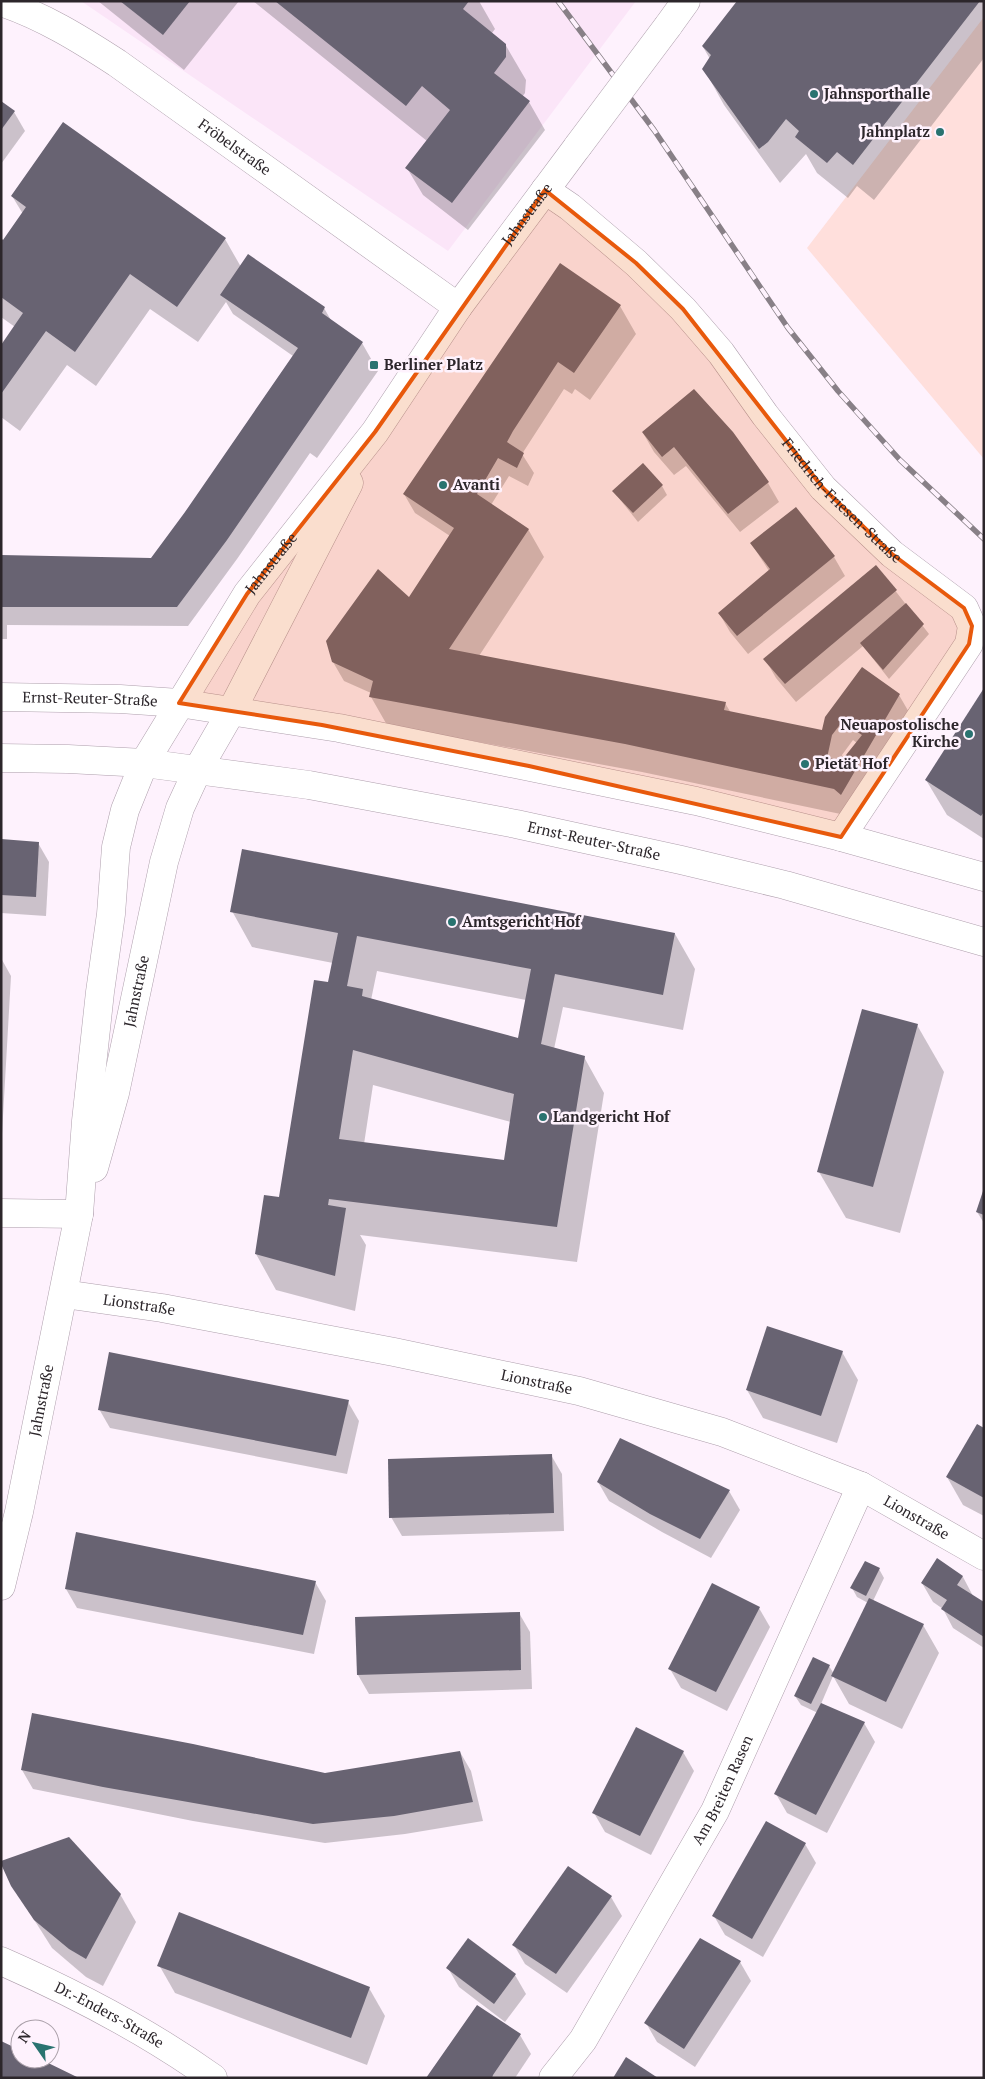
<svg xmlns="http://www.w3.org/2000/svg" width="985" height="2079" viewBox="0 0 985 2079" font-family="'PT Serif',serif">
<rect width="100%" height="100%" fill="#fef2fd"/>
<polygon fill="#fbe5f8" points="81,1 636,1 448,251"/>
<polygon fill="#ffdfdc" points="984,17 984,459 807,248"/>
<g fill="#0003" fill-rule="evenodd">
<polygon points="98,1 239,1 184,70"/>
<polygon points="253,1 479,1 495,29 492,33 505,44 526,80 525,93 522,97 529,102 545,130 468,230 423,195 407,168 427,141"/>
<polygon points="738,1 984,1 984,58 874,200 857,186 848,198 817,173 806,154 780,183 724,105 704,69 710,59 703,47"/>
<polygon points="1,103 14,112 25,131 1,164"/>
<polygon points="12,196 225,239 241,267 324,308 332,322 362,343 378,371 317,458 310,453 237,559 188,626 7,625 7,639 1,639 1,556 151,559 186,512 293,356 233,314 226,302 198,342 150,309 96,386 67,365 20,431 1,417 1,347 15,327 1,317 1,240 3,241 23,214"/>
<path d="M561,265L620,306L636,334L590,400L575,389L572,394L564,389L522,454L534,473L528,486L509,476L491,505L528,529L544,557L479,656L725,703L731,713L822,732L826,717L899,695L910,714L850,816L642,772L387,725L371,697V693L344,681L333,662L409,599L450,536L415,513L404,494ZM853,740L857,743L844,759L842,755Z"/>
<polygon points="643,433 768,483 779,502 740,532 686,466 674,475 654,452"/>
<polygon points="662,486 667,495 638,522 614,492"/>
<polygon points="751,543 834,557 845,576 748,654 730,632 719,613 769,571"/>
<polygon points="876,566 929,634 889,679 863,646 796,702 776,678 765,659"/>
<polygon points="984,691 984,839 947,815 926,780"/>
<polygon points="1,841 38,843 49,862 46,916 1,913"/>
<path d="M232,911L675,934L695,969L683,1030L563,1007L554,1049L584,1057L604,1093L577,1262L360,1235L366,1245L355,1311L276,1290L256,1254L280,1199L333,963L252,947ZM377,971L526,1000L519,1040L371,1000ZM373,1085L511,1122L505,1161L364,1144Z"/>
<polygon points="1,958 11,976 2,1134 1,1200"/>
<polygon points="917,1025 944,1072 900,1233 846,1218 819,1172"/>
<polygon points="984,1194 984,1223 977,1212"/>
<polygon points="842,1352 858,1380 837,1443 763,1418 747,1390"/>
<polygon points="348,1402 359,1421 347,1474 110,1428 99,1409"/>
<polygon points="984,1430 984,1516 963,1505 947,1477"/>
<polygon points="551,1455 562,1474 564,1531 402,1536 391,1517"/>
<polygon points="598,1482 729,1491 740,1510 711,1558 662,1532 609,1501"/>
<polygon points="937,1560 963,1577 973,1596 984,1604 984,1648 953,1628 943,1609 933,1602 922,1583"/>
<polygon points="879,1569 884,1578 873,1601 923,1625 939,1653 902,1729 849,1704 833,1676 821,1704 864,1723 875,1742 827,1833 787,1813 776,1794 818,1713 801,1705 795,1696 829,1666 834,1674 868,1603 857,1597 852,1588"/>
<polygon points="315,1582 326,1601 314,1654 77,1608 66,1589"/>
<polygon points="759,1608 770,1627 727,1711 681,1688 670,1669"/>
<polygon points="519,1613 530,1632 532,1689 369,1694 358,1675"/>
<polygon points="460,1752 471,1771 483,1821 405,1834 325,1843 193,1821 33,1789 22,1770 325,1775"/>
<polygon points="683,1752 694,1771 651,1855 605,1832 594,1813"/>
<polygon points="805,1844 816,1863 763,1957 725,1935 714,1916"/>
<polygon points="7,1877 120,1894 136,1922 103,1986 86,1977 52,1948"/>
<polygon points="611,1897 622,1916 567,1993 525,1964 514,1945"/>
<polygon points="740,1962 751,1981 695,2067 657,2042 646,2023"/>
<polygon points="159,1965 369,1988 385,2016 367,2065 175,1993"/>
<polygon points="448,1968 515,1975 526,1994 505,2022 459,1987"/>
<polygon points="520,2035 531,2054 515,2078 427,2078"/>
</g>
<g fill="#686372" fill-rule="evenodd">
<polygon points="120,1 190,1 163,35"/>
<polygon points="275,1 469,1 463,9 506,44 506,57 494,73 530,101 452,203 405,168 450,110 422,86 406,106"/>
<polygon points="737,1 980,1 853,165 837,152 827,163 795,137 799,131 786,119 768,142 759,149 702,69 711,55 702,46"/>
<polygon points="1,101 15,111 1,130"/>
<polygon points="63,122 226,238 177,307 130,274 75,352 46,331 1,394 1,345 23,313 1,297 1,238 3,240 26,207 11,196"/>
<polygon points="248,254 325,307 322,313 363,342 227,540 177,607 1,607 1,555 151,558 185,512 298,348 220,295"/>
<path d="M560,263L621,305L574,373L558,362L513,431L507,442L524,453L517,468L498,458L477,494L529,529L449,649L726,702L724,710L822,730L825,717L862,667L900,694L841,795L834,789L625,744L369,697L373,681L332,662L326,641L378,569L409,597L454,528L403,494ZM842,722L862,735L842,760L827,758L832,735Z"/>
<polygon points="694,389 733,432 769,482 728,514 674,447 662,457 642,432"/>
<polygon points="643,463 663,485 633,513 612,491"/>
<polygon points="796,507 835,556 737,636 718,613 770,569 750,543"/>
<polygon points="876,565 897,590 785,684 763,659"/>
<polygon points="906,603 924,624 883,670 860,643"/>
<polygon points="984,688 984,812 981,816 925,780"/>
<polygon points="1,839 39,842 36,897 1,895"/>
<path d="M242,849L675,933L663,995L555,974L541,1044L585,1056L557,1227L329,1199L328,1205L346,1208L335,1276L255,1254L264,1195L279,1197L314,980L328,982L338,933L230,912ZM357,936L531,969L518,1038L362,996L363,989L347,986ZM353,1050L514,1094L504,1160L339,1139Z"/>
<polygon points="862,1009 918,1024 873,1187 817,1172"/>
<polygon points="983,1191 984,1191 984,1215 976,1212"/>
<polygon points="767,1326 843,1351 821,1416 746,1390"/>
<polygon points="109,1352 349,1400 336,1456 98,1410"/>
<polygon points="977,1424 984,1428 984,1498 946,1477"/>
<polygon points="620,1438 730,1490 700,1539 650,1514 597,1482"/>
<polygon points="552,1454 554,1513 389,1518 388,1459"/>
<polygon points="76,1532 316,1581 303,1635 65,1589"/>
<polygon points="937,1558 963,1576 957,1585 984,1602 984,1637 941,1609 947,1600 921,1583"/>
<polygon points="865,1561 880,1568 866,1596 850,1588"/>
<polygon points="712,1583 760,1607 716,1692 668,1669"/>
<polygon points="869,1598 924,1624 886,1702 831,1676"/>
<polygon points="520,1612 521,1670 357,1675 355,1617"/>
<polygon points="813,1657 830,1665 811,1704 794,1696"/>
<polygon points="821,1703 865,1722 816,1815 774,1794"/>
<polygon points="32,1713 193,1744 325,1773 460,1751 473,1802 394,1816 313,1824 103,1787 21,1770"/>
<polygon points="636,1727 684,1751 640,1836 592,1813"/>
<polygon points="766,1821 806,1843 752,1939 712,1916"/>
<polygon points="69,1837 121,1894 86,1959 69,1949 34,1920 11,1886 1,1864 1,1861"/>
<polygon points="568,1866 612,1896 556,1974 512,1945"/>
<polygon points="179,1912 370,1987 351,2038 157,1966"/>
<polygon points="468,1938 516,1974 494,2004 446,1968"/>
<polygon points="700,1938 741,1961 684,2049 644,2023"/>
<polygon points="477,2005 521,2034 493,2075 492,2078 426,2078"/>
<polygon points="1,2041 20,2050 20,2059 40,2059 79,2078 1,2078"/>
<polygon points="626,2057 658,2078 613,2078"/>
</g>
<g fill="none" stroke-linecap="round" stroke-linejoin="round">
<g stroke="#ae9fac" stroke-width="29">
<g id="minor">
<path id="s1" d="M1,2C43,16 80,39 117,63L458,307"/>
<path id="s2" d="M545,190L570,207L636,263L683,309L721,353L765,415L823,488L892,554L964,608L972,626L969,644L841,837"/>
<polyline points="1,1213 79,1214"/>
<path id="s3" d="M64,1294L162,1308L394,1352L579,1391L722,1432L861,1486L984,1556"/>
<path id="s4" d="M553,2078L583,2040L715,1811L861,1486"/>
</g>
</g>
<g stroke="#ae9fac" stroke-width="29">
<g id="major">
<polyline points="668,26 686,1"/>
<path id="s5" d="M1,697L120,699L179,703L339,728L696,801L841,837L984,877"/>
<path id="s6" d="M1,758L68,759L144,763L309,785L516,824L681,860L785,885L984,942"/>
<path id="s7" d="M94,1168L115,1093L164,862L180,808L198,769L232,710L349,483"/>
<path id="s8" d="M1,1586L19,1512L79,1214L86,1121L100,992L111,914L116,847L125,810L144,763L247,594L375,432L458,307L578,146"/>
<path id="s9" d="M1,1961C74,1993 147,2031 213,2078"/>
</g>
</g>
<use href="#minor" stroke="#fff" stroke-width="28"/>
<use href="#major" stroke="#fff" stroke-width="28"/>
<g stroke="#888087" stroke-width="5.5">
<polyline id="rail" points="558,1 654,130 788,328 838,391 900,460 984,539"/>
</g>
<use href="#rail" stroke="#fef2fd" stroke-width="4" stroke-dasharray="11" stroke-linecap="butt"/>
<g stroke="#ae9fac" stroke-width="29" stroke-linecap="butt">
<polyline id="major-bridge" points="578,146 668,26"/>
</g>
<use href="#major-bridge" stroke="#fff" stroke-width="28"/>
</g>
<path fill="#e8590c" fill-opacity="0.2" stroke="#e8590c" stroke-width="4" stroke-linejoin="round" d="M545,190L636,263L683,309L823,488L892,554L964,608L972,626L969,644L841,837L529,766L322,725L179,703L247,594L375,432Z"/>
<g fill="#297370" stroke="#fef2fd" stroke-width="2">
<circle cx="814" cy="94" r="5"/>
<circle cx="940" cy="132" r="5"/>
<rect x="369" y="360" width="10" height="10" rx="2.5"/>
<circle cx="443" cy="485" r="5"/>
<circle cx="969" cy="734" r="5"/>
<circle cx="805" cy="764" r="5"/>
<circle cx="452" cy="922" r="5"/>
<circle cx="543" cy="1117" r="5"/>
</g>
<g text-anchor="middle" stroke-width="5" stroke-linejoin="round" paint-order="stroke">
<g font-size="15" font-weight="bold" fill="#2c262b" stroke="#fef2fd" text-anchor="start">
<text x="824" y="99">Jahnsporthalle</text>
<text x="930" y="137" text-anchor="end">Jahnplatz</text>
<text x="384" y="370">Berliner Platz</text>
<text x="453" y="490">Avanti</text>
<text x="959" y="730" text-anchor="end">Neuapostolische<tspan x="959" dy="17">Kirche</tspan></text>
<text x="815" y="769">Pietät Hof</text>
<text x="462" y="927">Amtsgericht Hof</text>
<text x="553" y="1122">Landgericht Hof</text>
</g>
<g font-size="15" fill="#2c262b" stroke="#fef2fd">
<text dy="5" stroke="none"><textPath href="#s1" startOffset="276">Fröbelstraße</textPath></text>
<text dy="5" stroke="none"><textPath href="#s8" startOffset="1508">Jahnstraße</textPath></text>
<text dy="5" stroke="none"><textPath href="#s2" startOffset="432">Friedrich-Friesen-Straße</textPath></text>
<text dy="5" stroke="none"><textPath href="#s8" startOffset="1075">Jahnstraße</textPath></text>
<text dy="5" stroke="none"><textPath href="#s5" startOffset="89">Ernst-Reuter-Straße</textPath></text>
<text dy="5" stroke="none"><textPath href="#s6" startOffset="600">Ernst-Reuter-Straße</textPath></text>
<text dy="5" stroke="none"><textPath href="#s7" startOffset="182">Jahnstraße</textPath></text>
<text dy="5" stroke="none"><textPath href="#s3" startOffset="76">Lionstraße</textPath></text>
<text dy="5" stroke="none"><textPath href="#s3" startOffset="481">Lionstraße</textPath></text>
<text dy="5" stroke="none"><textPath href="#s8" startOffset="190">Jahnstraße</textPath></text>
<text dy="5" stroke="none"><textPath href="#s3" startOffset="886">Lionstraße</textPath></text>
<text dy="5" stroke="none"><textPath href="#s4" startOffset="335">Am Breiten Rasen</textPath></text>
<text dy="5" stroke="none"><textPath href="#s9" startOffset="121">Dr.-Enders-Straße</textPath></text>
</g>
</g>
<rect width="985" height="2079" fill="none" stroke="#2c262b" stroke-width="5"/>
<g transform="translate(35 2044) rotate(304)"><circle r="24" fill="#fef2fd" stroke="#aaa0a9"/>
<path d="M0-4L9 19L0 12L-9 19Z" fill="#297370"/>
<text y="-8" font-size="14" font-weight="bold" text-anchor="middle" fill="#2c262b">N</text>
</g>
</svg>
